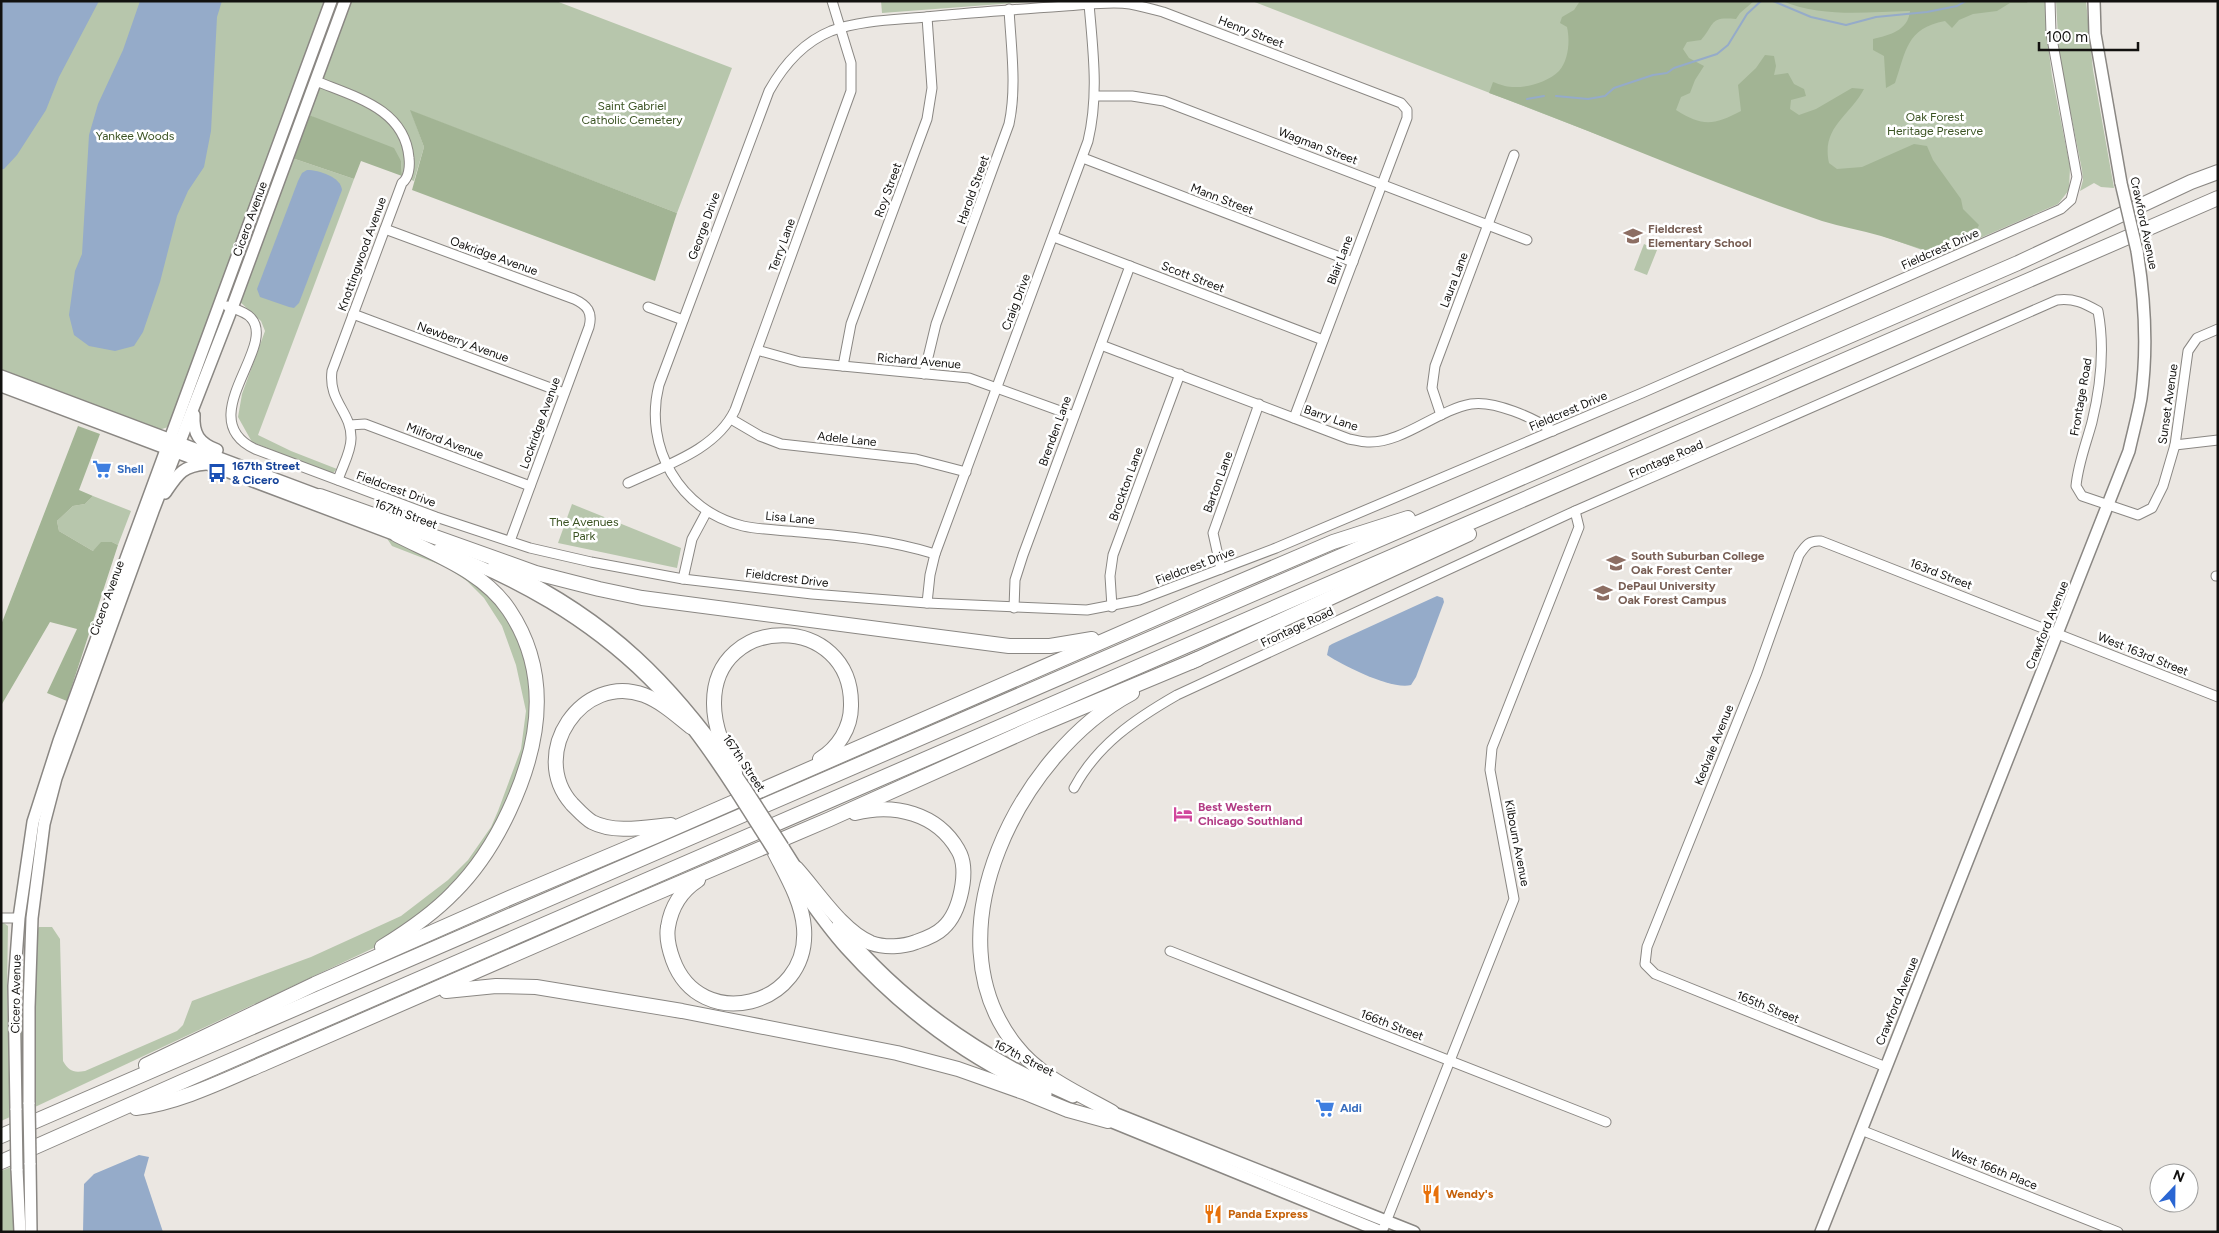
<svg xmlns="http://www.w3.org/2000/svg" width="2219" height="1233" viewBox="0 0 2219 1233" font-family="Figtree,sans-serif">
<rect width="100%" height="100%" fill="#ebe7e2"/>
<g fill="#b7c6ac">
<polygon points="1,1 328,1 168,427 159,430 1,371"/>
<polygon points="350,1 556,1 732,68 677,213 411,111 424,147 414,181 402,176 401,161 309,115"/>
<polygon points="881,1 1043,1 882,13"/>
<polygon points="1252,1 2046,1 2046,29 2052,76 2070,167 2069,190 2058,204 1939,256 1601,136"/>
<polygon points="2056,1 2086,1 2093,70 2114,188 2101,187 2094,183 2080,191 2083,180 2082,170 2059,55"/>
<polygon points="292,158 354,179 258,435 291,451 337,469 332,474 252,442 238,417 242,394 265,331 261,321 239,301"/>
<polygon points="1644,244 1657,250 1647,275 1634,270"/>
<polygon points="93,496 131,511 118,545 112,542 93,551 59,531 57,521 73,506 85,504"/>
<polygon points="572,504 681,548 677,568 558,543"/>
<path d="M386,537L457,568L497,603L513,629L524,652L531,681L533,711L524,761L490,837L467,871L442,897L382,944L35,1107L33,1014L35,931L39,927H52L60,939L63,1061C69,1071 73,1073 85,1071L177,1031L183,1025L192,1001L311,957L401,916L448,880L468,860L491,827L498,811L521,749L526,711L516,665L502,626L484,598L467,581L446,567L392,546Z"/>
<polygon points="1,921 8,926 7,989 10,1117 1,1121"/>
<polygon points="20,983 24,1089 20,1090"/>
<polygon points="11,1167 14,1232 1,1232 1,1171"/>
</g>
<g fill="#a2b494">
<path d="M1580,1H1754L1740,13L1736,19C1709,16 1715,24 1701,40L1687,42L1683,49L1689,58L1704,66L1695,80L1690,93L1681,97L1676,110C1703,127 1714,125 1741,111L1738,85L1756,68L1765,55L1774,56L1776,66L1774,75L1788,73L1794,84L1804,89L1806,96L1791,100L1790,109L1799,115L1816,109L1852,88L1864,89C1850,116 1821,127 1829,163L1837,169L1862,167L1914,144L1927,146L1933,160L1961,199L1963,209L1979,225L1976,231L1961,235L1928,251C1912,246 1897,241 1881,236C1861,230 1841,227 1822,221C1709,183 1601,134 1489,93L1493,82C1499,84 1506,87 1512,87C1527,88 1548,82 1559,71C1569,60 1570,40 1567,27L1560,23L1562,17L1574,10Z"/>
<path d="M1782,1H2028L2027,3H2010L1997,11L1973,14L1959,20L1952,28L1945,21C1906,28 1906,52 1895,83L1886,88L1884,56L1873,50V39C1889,35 1908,31 1910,11C1866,12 1824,18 1782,1Z"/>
<polygon points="410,110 677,213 655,281 412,190 424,147"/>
<polygon points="309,115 394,148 401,161 402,176 361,161 354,179 292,158"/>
<polygon points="78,426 100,434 79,490 93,496 85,504 73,506 57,521 59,531 93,551 101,542 112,542 118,545 67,701 47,693 77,629 50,622 2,704 1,625"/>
</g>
<g fill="#95abc9">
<polygon points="1,1 99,1 59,77 46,110 17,155 4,169 1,169"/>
<polygon points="140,1 222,1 217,17 211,131 204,167 188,191 177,216 160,282 143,332 134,346 115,351 89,346 74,335 69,315 75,271 82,254 89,135 98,104 123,50"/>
<path d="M307,170C319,170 341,177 342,190L299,303L294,308L289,307L260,297L257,289L298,181L302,173Z"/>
<path d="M1437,596L1443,598L1444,602L1416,677L1411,685C1391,690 1344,666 1327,655L1329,646L1332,644Z"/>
<polygon points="139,1155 149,1157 144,1175 163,1232 83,1232 84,1184 94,1174"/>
</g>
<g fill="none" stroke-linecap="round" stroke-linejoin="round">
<g stroke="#95abc9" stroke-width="2">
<polyline points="1773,1 1811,17 1846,25 1876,17 1927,12 1957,6 1966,1"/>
<polyline points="1556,96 1588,99 1605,96 1614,88 1653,75 1667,73 1674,68 1717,54 1728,45 1747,14 1761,1"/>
<polyline points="1527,99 1544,96"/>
</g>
<g stroke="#8a8783" stroke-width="11">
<g id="minor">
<path d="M316,81C355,97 405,109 409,158C410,166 409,178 402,183L332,371C328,402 352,412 351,439C351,452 342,467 338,480"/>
<polyline points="1096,96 1132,96 1164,101 1527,240"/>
<polyline points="1083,158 1353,262"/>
<path d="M385,229L574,299C587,305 593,312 589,327L510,541"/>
<polyline points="1054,237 1323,340"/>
<path d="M227,306C235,309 246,312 251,318C278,347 191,419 255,449L436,517L530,548L591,562L683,579L812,594L927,603L1087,610L1139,600L1276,548L1642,393L2061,209L2071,200L2077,177L2051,33L2050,1"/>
<polyline points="648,307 683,320"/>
<polyline points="353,314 564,393"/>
<path d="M1101,345L1349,439C1355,440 1361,442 1367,442C1402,444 1437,410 1471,404C1494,400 1534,418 1553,431"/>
<polyline points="757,350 800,362 969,378 1074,416"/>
<polyline points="843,366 851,324 927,119 932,88 927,17"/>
<path d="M924,374L936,324L1009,124C1017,87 1011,47 1009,9"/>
<polyline points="1441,415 1432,388 1435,366 1514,155"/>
<polyline points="731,419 760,436 781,444 916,459 966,472"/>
<polyline points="350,425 365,424 530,486"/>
<polyline points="2175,445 2218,440"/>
<path d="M628,483C666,465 716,450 735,410L851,91V63L832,1"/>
<path d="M935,554C890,540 846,536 800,532C781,530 761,530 743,526C680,511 643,447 659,385L769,91C783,66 804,42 831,31C864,19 901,20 936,16C979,12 1022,9 1065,6C1086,5 1109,1 1130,4C1141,6 1152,9 1163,12L1401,103L1407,110V118L1294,418"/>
<polyline points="1221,569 1213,533 1259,404"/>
<polyline points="2216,576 2218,576"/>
<polyline points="683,579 692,539 707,511"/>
<path d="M927,603L930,575L935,554L1088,141C1099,95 1093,51 1089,4"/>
<polyline points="1112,607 1110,576 1113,555 1180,374"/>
<polyline points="1014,608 1015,580 1023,555 1130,266"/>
<path d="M1074,788C1097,745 1135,719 1177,695L1575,511L2057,300C2074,298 2084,303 2098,311C2105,348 2101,385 2092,422C2086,444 2078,464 2076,486L2082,496L2138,515L2152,508L2163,486L2175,445L2188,351L2197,338L2218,329"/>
<polyline points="1,918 19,918"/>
<polyline points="1170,951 1606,1122"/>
<path d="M1886,1067L1655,974L1645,964L1647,947L1757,673L1799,555C1806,545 1809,540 1821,541L2218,697"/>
<polyline points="1861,1130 2118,1232"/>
<polyline points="1384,1227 1514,899 1490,770 1492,748 1579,527 1575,511"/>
</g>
</g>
<g stroke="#8a8783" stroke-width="14">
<g id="major">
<polyline points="2094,1 2095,34 2121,183"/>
<polyline points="1,376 328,499"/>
<polyline points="1,386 404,538"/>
<path d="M194,415C193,434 199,443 217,450"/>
<path d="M165,493C178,474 182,466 206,464"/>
<path d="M438,550C515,577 589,620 648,678C682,711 710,751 736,791"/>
<path d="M494,564C609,617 675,684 745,788"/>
<polyline points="783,847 800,874"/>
<path d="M791,875C808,899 825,925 846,948C902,1010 969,1060 1046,1094"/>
<path d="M838,925C902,1003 981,1057 1073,1097"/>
<polyline points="29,1104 29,1007 32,918 44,824 56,778 153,511 232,308 345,1"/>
<polyline points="1104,1109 1414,1232"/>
<polyline points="16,1110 14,986 19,918 33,822 59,741 331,1"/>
<polyline points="1100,1117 1382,1232"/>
<polyline points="30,1163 31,1232"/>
<polyline points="17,1169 20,1232"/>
<path d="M1821,1232L2129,451C2133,433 2138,415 2141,398C2148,348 2145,300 2137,251"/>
</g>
</g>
<g stroke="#8a8783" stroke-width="16">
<g id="highway">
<polyline points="320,496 536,573 599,589 642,598 1009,646 1050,646 1092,639"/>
<polyline points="1191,662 1469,534"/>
<path d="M735,773C725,751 714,728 714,704C713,612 853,612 851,706C851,728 838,748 820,759"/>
<path d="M671,825C647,827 615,834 592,822C585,818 578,810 572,804C527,753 583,672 644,695C662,702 676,715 691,727"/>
<path d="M796,868C817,891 842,931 871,943C885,948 903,947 916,942C925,939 936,935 943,928C960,913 970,870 958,850C937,813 894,803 855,813"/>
<path d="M698,880C681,891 671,908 668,927C666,938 669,949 673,960C700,1034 810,1007 804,928C802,901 786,875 774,851"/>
<path d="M382,947C408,931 433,914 454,892C477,869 495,841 509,811C540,745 552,674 509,610C484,572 436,555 397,535"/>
<polyline points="446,991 496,986 536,987 682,1011 897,1053 958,1069 1026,1093 1068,1110 1108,1121"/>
<polyline points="146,1065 315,984 514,896 656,836 1211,594 1333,542 1408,518"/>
<path d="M136,1108C179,1103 225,1080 265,1063L633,903L830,819L1035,727L1198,659"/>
<path d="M1112,1112C1078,1093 1040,1077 1016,1046C926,934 1021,752 1132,693"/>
<polyline points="1,1136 2018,263 2191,182 2218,172"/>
<polyline points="1,1162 186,1080 2218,198"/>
</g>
</g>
<use href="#minor" stroke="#fff" stroke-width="9"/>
<use href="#major" stroke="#fff" stroke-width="11"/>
<use href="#highway" stroke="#fff" stroke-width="14"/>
<g stroke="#8a8783" stroke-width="14" stroke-linecap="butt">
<g id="major-bridge">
<polyline points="2121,183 2137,251"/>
<polyline points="745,788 783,847"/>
<polyline points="736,791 774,851"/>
<polyline points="29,1104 30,1163"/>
<polyline points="16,1110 17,1169"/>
</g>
</g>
<use href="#major-bridge" stroke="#fff" stroke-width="11"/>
</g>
<defs>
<g id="school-bare" transform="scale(1.5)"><path d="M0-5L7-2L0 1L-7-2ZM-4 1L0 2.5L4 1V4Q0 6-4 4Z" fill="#8d6e63" stroke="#fff" stroke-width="2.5" paint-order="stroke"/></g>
<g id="supermarket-bare" transform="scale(1.5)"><path d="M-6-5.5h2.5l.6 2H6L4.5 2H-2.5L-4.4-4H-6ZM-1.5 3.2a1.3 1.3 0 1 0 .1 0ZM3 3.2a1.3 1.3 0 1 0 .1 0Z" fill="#3f7fe0" stroke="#fff" stroke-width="2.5" paint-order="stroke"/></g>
<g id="bus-bare" transform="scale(1.5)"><path d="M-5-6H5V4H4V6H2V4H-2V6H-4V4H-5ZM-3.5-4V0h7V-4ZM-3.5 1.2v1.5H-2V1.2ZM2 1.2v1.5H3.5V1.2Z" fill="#1a4fb4" stroke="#fff" stroke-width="2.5" paint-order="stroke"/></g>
<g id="university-bare" transform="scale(1.5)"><path d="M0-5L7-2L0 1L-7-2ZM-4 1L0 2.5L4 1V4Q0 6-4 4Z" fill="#8d6e63" stroke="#fff" stroke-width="2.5" paint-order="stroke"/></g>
<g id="hotel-bare" transform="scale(1.5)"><path d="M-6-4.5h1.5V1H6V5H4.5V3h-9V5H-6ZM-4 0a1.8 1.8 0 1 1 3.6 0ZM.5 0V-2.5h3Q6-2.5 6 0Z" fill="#d1479c" stroke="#fff" stroke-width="2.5" paint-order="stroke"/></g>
<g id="restaurant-bare" transform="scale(1.5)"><path d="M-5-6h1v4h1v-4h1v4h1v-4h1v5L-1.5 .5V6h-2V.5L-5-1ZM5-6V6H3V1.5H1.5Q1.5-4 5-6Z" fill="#e8710a" stroke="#fff" stroke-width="2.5" paint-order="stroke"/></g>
</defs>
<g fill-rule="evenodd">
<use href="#school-bare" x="1633" y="236"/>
<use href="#supermarket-bare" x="102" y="469"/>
<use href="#bus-bare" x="217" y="473"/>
<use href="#university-bare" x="1616" y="563"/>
<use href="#university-bare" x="1603" y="593"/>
<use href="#hotel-bare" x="1183" y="814"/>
<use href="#supermarket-bare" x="1325" y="1108"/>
<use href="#restaurant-bare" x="1431" y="1194"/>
<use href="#restaurant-bare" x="1213" y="1214"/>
</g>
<g text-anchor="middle" stroke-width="5" stroke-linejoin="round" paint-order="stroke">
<g font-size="12" fill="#12110f" stroke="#fff">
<text transform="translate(1251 32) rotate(21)" y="4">Henry Street</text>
<text transform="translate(1318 146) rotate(21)" y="4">Wagman Street</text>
<text transform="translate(888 190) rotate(-70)" y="4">Roy Street</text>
<text transform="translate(973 190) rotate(-70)" y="4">Harold Street</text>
<text transform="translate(1222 199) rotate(21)" y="4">Mann Street</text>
<text transform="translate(250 219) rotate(-70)" y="4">Cicero Avenue</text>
<text transform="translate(2144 223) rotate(78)" y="4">Crawford Avenue</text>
<text transform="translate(704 226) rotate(-70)" y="4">George Drive</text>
<text transform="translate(782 245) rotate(-70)" y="4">Terry Lane</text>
<text transform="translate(1940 249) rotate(-24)" y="4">Fieldcrest Drive</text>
<text transform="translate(362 254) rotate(-70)" y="4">Knottingwood Avenue</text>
<text transform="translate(494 256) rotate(20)" y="4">Oakridge Avenue</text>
<text transform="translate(1340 260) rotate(-69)" y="4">Blair Lane</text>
<text transform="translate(1193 277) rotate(21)" y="4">Scott Street</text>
<text transform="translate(1454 280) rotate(-69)" y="4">Laura Lane</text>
<text transform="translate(1016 302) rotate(-69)" y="4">Craig Drive</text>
<text transform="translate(463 342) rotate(20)" y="4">Newberry Avenue</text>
<text transform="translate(919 361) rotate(5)" y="4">Richard Avenue</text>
<text transform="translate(2081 397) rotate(-80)" y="4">Frontage Road</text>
<text transform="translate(2168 404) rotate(-82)" y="4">Sunset Avenue</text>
<text transform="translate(1568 411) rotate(-23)" y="4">Fieldcrest Drive</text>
<text transform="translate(1331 418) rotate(19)" y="4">Barry Lane</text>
<text transform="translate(540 423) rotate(-70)" y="4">Lockridge Avenue</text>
<text transform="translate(1055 431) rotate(-70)" y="4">Brenden Lane</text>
<text transform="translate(847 439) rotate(6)" y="4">Adele Lane</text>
<text transform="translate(445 441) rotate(21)" y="4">Milford Avenue</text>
<text transform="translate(1666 459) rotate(-23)" y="4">Frontage Road</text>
<text transform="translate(1218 482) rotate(-70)" y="4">Barton Lane</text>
<text transform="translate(1126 484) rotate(-70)" y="4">Brockton Lane</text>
<text transform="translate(396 489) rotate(20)" y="4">Fieldcrest Drive</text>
<text transform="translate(406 514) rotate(20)" y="4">167th Street</text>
<text transform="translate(790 518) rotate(5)" y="4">Lisa Lane</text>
<text transform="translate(1195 566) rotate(-21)" y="4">Fieldcrest Drive</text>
<text transform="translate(1941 574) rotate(21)" y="4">163rd Street</text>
<text transform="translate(787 578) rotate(7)" y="4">Fieldcrest Drive</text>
<text transform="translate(107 598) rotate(-70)" y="4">Cicero Avenue</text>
<text transform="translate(2047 625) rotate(-68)" y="4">Crawford Avenue</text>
<text transform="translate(1297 627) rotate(-25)" y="4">Frontage Road</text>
<text transform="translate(2143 654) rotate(22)" y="4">West 163rd Street</text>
<text transform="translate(1714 745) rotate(-68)" y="4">Kedvale Avenue</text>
<text transform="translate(744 763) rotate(56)" y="4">167th Street</text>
<text transform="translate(1517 843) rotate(79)" y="4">Kilbourn Avenue</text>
<text transform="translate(16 994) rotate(-89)" y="4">Cicero Avenue</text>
<text transform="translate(1897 1001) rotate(-68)" y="4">Crawford Avenue</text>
<text transform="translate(1768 1007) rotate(22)" y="4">165th Street</text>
<text transform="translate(1392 1025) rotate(21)" y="4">166th Street</text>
<text transform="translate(1024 1058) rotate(27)" y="4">167th Street</text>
<text transform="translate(1994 1169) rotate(22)" y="4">West 166th Place</text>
</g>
<g font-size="12" fill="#3b5323" stroke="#fff">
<text x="632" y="110">Saint Gabriel<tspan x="632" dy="14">Catholic Cemetery</tspan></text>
<text x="1935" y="121">Oak Forest<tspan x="1935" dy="14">Heritage Preserve</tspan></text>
<text x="135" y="140">Yankee Woods</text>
<text x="584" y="526">The Avenues<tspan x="584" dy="14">Park</tspan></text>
</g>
<g font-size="12" font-weight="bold" fill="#785e54" stroke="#fff" text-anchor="start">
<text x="1648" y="233">Fieldcrest<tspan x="1648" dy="14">Elementary School</tspan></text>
<text x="1631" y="560">South Suburban College<tspan x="1631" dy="14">Oak Forest Center</tspan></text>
<text x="1618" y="590">DePaul University<tspan x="1618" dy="14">Oak Forest Campus</tspan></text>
</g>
<g font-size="12" font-weight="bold" fill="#164399" stroke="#fff" text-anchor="start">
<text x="232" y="470">167th Street<tspan x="232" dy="14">&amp; Cicero</tspan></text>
</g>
<g font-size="12" font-weight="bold" fill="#366cbe" stroke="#fff" text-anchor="start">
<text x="117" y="473">Shell</text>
<text x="1340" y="1112">Aldi</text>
</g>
<g font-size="12" font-weight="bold" fill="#b23c85" stroke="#fff" text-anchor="start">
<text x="1198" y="811">Best Western<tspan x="1198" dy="14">Chicago Southland</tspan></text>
</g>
<g font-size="12" font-weight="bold" fill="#c56008" stroke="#fff" text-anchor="start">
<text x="1446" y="1198">Wendy's</text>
<text x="1228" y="1218">Panda Express</text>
</g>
</g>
<rect width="2219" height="1233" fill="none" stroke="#12110f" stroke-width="5"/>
<g transform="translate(2174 1188) rotate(22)"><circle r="24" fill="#ffffff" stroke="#a0a09f"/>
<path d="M0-4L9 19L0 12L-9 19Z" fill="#2a66d3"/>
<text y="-8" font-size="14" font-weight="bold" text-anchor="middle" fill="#12110f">N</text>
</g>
<path d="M2039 42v8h99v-8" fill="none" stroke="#12110f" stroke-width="2.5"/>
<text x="2046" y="42" font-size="15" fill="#12110f" stroke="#ffffff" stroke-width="4" paint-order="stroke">100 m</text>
</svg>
